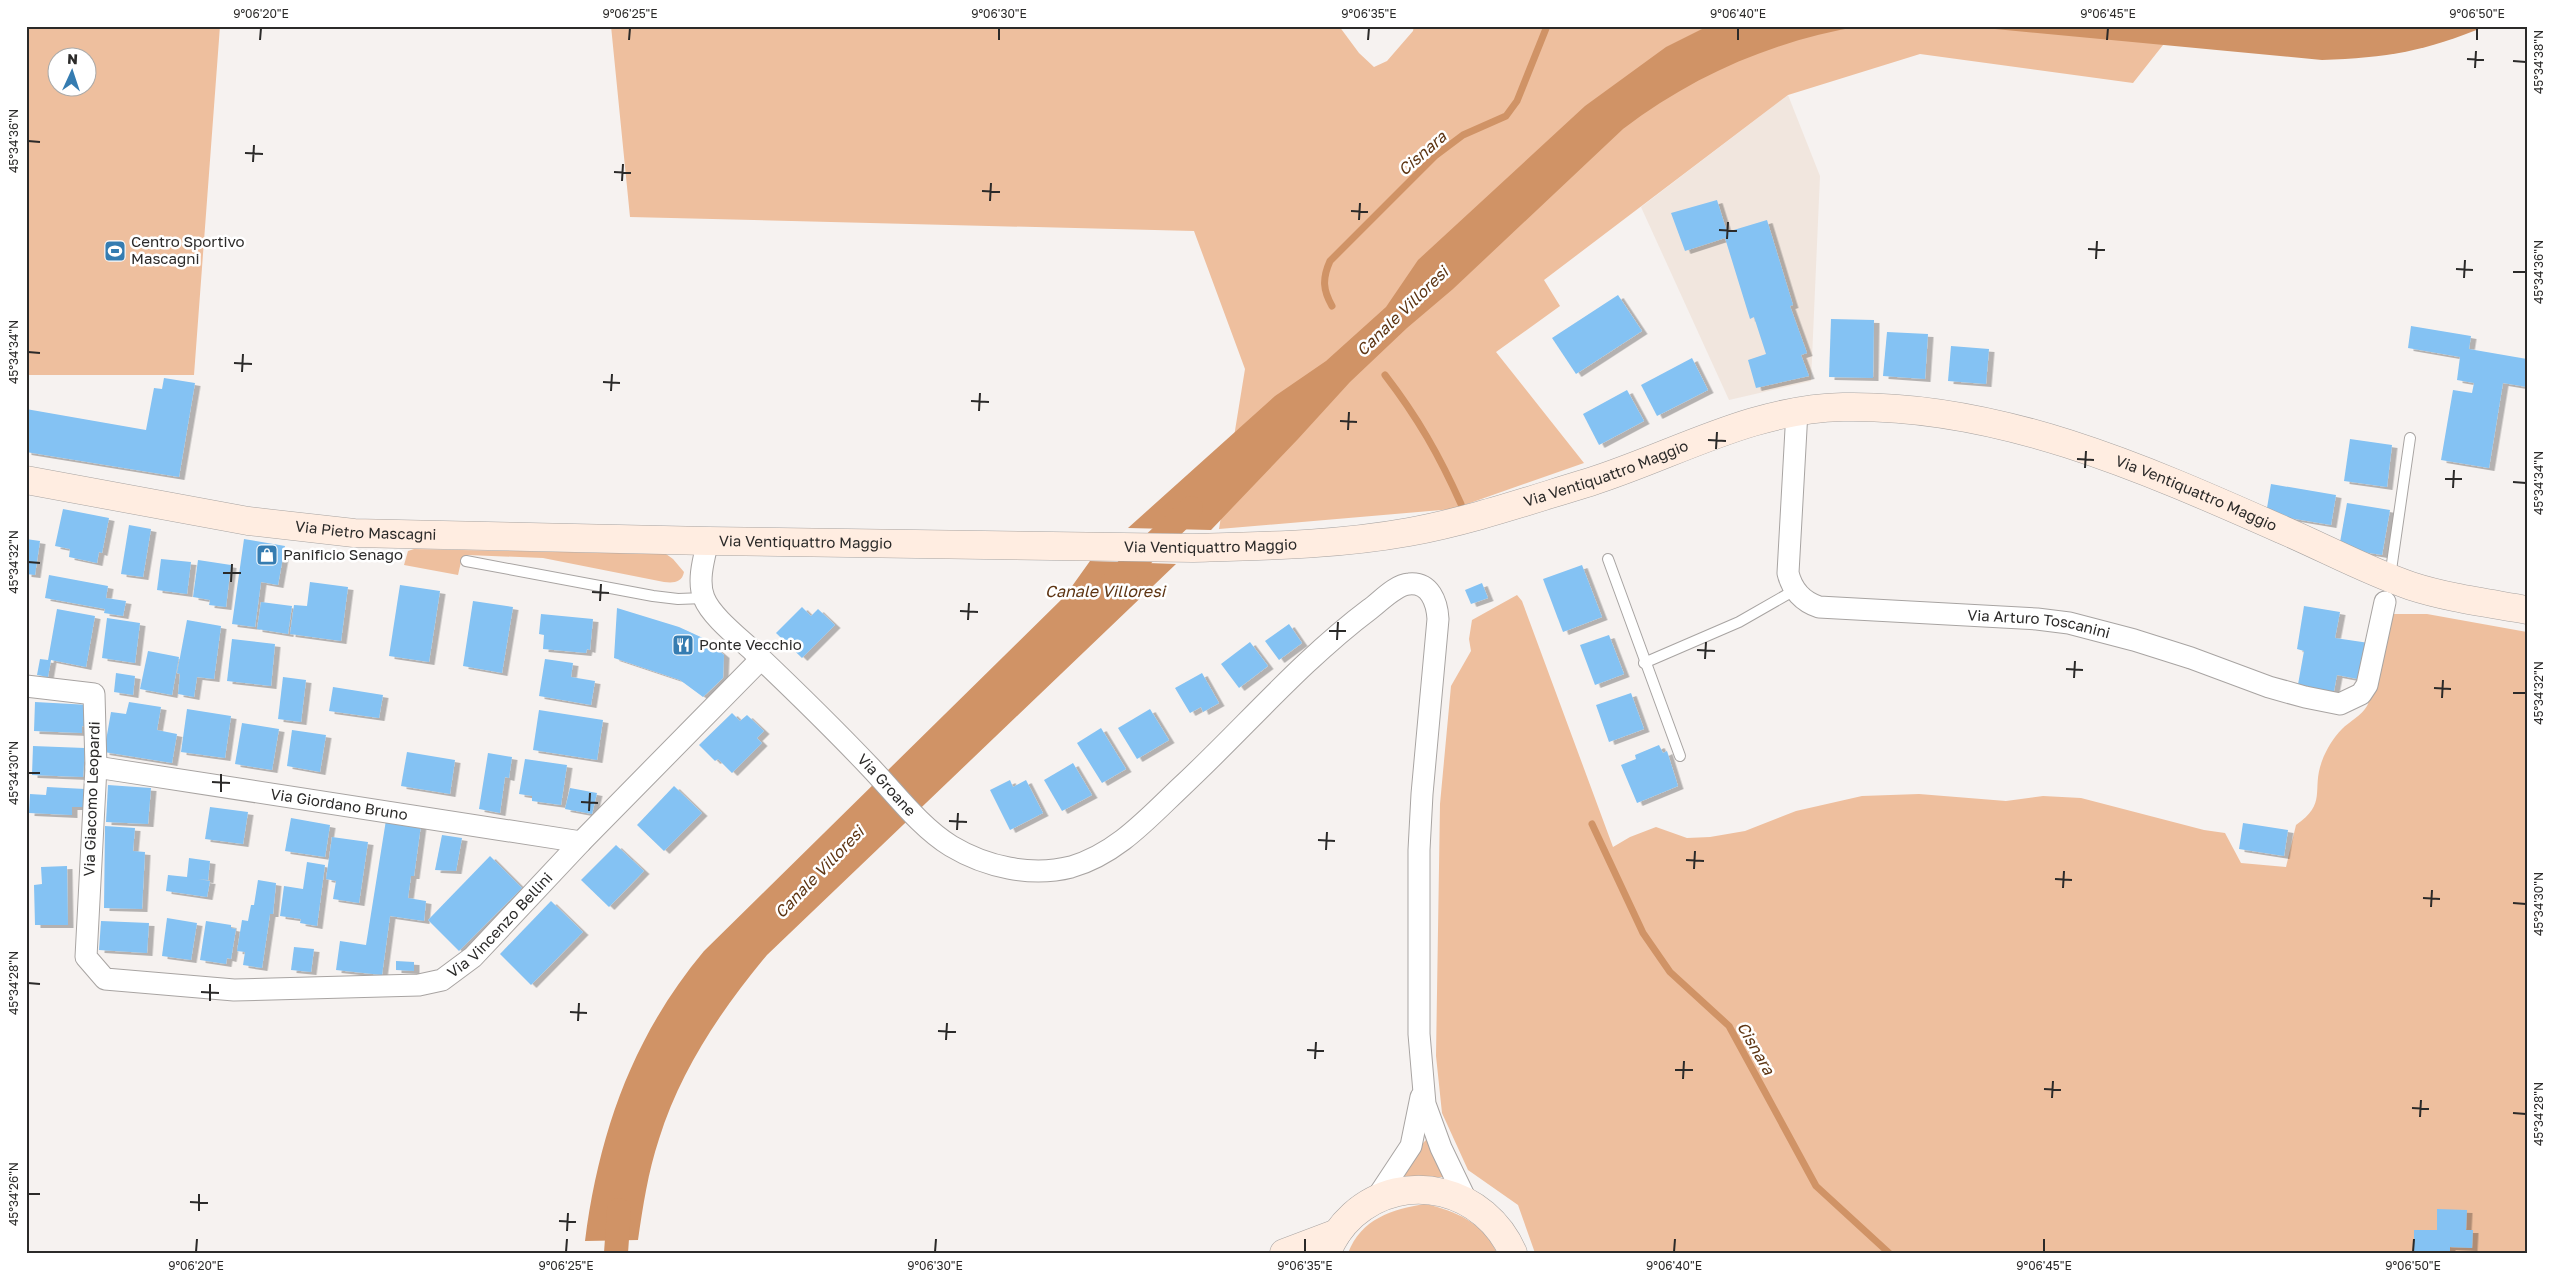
<svg xmlns="http://www.w3.org/2000/svg" width="2553" height="1279" viewBox="0 0 2553 1279" font-family="'Golos Text',sans-serif">
<defs>
<filter id="shadow"><feDropShadow dx="5.5" dy="3" stdDeviation="0" flood-color="#0004"/></filter>
</defs>
<rect width="100%" height="100%" fill="#f6f2f0"/>
<polygon fill="#f1e6de" points="1788,95 1820,176 1811,381 1729,400 1641,207"/>
<g fill="#eebf9e" fill-rule="evenodd">
<path d="M26,26H220L194,375H26ZM58,58H88V88H58Z"/>
<polygon points="611,26 1339,26 1359,53 1374,67 1387,61 1413,31 1414,26 2178,26 2133,83 1920,54 1788,95 1544,280 1560,306 1496,352 1584,463 1453,509 1219,529 1245,369 1194,231 630,217"/>
<path d="M414,549L666,554L673,559L684,572C682,583 673,583 664,582L543,558L467,555L461,562L458,575L404,565L408,551Z"/>
<path d="M1517,595L1522,601L1613,847L1630,837L1656,827L1687,838L1710,837L1745,831L1796,811L1862,796L1919,794L2006,801L2043,796L2081,798L2204,830L2225,833L2241,863L2286,867L2296,825C2328,803 2311,790 2322,761C2326,750 2333,738 2342,729C2349,722 2362,715 2367,706C2382,679 2384,644 2389,614H2427L2527,632V1253H1535L1518,1205L1468,1170L1442,1113L1436,1056L1440,804L1451,686L1471,651L1469,639L1472,620Z"/>
<polygon points="1426,1140 1430,1143 1444,1177 1404,1177 1422,1144"/>
<path d="M1425,1204C1456,1211 1482,1222 1497,1253H1348C1361,1219 1392,1209 1425,1204Z"/>
</g>
<g fill="#d09366">
<path d="M1708,26H1861C1773,41 1694,75 1623,129L1453,289L1407,328L1350,382L1298,439L1211,530L1128,528L1275,396L1326,361L1386,307L1418,260L1585,106L1666,47Z"/>
<path d="M1964,26H2486C2427,51 2386,58 2322,60Z"/>
<path d="M1090,561L1176,564L767,955C721,1010 680,1071 659,1139C648,1172 643,1206 638,1240L585,1241C599,1132 633,1036 704,951L1065,596Z"/>
</g>
<g fill="none" stroke-linecap="round" stroke-linejoin="round">
<g stroke="#d09366" stroke-width="7">
<path d="M1332,306C1323,290 1322,279 1330,261L1435,156L1463,135L1506,116L1517,101L1547,26"/>
<path d="M1385,375C1418,418 1439,455 1461,504"/>
<polyline points="1592,824 1643,933 1670,972 1729,1026 1816,1186 1889,1253"/>
</g>
<g stroke="#d09366" stroke-width="24">
<polyline points="1111,585 1191,508"/>
<polyline points="616,1253 619,1210"/>
</g>
</g>
<g fill="#84c2f3" filter="url(#shadow)">
<polygon points="1717,200 1727,232 1767,220 1793,305 1790,306 1807,353 1801,355 1809,376 1756,388 1748,360 1766,354 1754,317 1750,319 1725,238 1685,251 1671,213"/>
<polygon points="1618,295 1642,331 1576,374 1552,338"/>
<polygon points="1831,319 1874,320 1873,378 1829,377"/>
<polygon points="2411,326 2471,336 2469,349 2527,359 2527,387 2503,383 2489,468 2441,460 2453,390 2472,393 2474,383 2457,380 2460,357 2408,348"/>
<polygon points="1887,332 1928,334 1925,379 1883,376"/>
<polygon points="1951,346 1989,349 1986,384 1948,381"/>
<polygon points="1692,358 1708,390 1657,416 1641,385"/>
<polygon points="164,378 195,383 179,477 26,452 26,409 146,430 154,388 162,389"/>
<polygon points="1627,390 1644,421 1599,445 1583,414"/>
<polygon points="2350,439 2392,445 2387,487 2344,481"/>
<polygon points="2271,484 2336,495 2331,525 2266,514"/>
<polygon points="2347,503 2390,510 2382,555 2339,548"/>
<polygon points="63,509 109,518 102,553 99,552 97,563 69,557 70,549 55,546"/>
<polygon points="129,525 151,529 143,577 121,574"/>
<polygon points="26,539 40,541 35,575 26,574"/>
<polygon points="244,539 285,546 278,585 261,582 255,627 232,624"/>
<polygon points="161,559 191,562 187,594 157,590"/>
<polygon points="198,560 231,565 226,607 209,605 210,600 193,597"/>
<polygon points="1582,565 1602,617 1563,632 1543,579"/>
<polygon points="49,575 108,586 106,598 126,601 123,616 104,613 105,609 45,598"/>
<polygon points="310,582 348,587 341,641 290,634 294,605 307,606"/>
<polygon points="1482,583 1488,598 1471,604 1465,590"/>
<polygon points="400,585 440,591 429,662 389,656"/>
<polygon points="473,601 513,607 502,673 463,666"/>
<polygon points="261,602 292,606 288,634 257,629"/>
<polygon points="2304,606 2340,612 2335,638 2369,643 2363,680 2337,675 2333,696 2297,690 2304,651 2297,649"/>
<polygon points="802,607 811,616 818,609 835,625 802,658 776,633"/>
<polygon points="617,608 679,627 705,639 724,655 723,678 703,697 680,680 614,658"/>
<polygon points="57,609 95,616 86,667 51,660 48,677 37,675 40,659 48,660"/>
<polygon points="541,614 593,619 590,650 587,649 586,653 543,649 544,635 539,634"/>
<polygon points="107,618 140,623 135,663 102,658"/>
<polygon points="187,620 221,626 214,679 197,677 194,697 178,694 180,674 177,673"/>
<polygon points="1289,624 1302,643 1279,660 1265,641"/>
<polygon points="1609,635 1624,674 1595,685 1580,645"/>
<polygon points="232,639 275,644 271,686 227,681"/>
<polygon points="1250,642 1268,666 1239,688 1221,664"/>
<polygon points="148,651 179,657 172,695 140,689"/>
<polygon points="545,659 573,663 571,677 595,681 591,705 539,696"/>
<polygon points="116,673 135,676 133,695 114,692"/>
<polygon points="1202,673 1219,703 1203,712 1201,707 1190,713 1175,688"/>
<polygon points="283,677 306,680 301,722 278,719"/>
<polygon points="333,687 383,695 379,718 329,711"/>
<polygon points="1631,693 1644,729 1609,742 1596,705"/>
<polygon points="35,702 90,705 89,727 82,726 82,733 34,731"/>
<polygon points="129,702 161,707 157,730 177,734 172,763 104,752 111,712 126,714"/>
<polygon points="187,709 231,716 225,758 181,752"/>
<polygon points="1150,709 1169,740 1137,759 1118,728"/>
<polygon points="539,710 603,720 597,760 533,750"/>
<polygon points="732,713 740,721 747,715 764,731 757,738 762,743 732,773 718,759 715,761 699,745"/>
<polygon points="242,723 279,729 272,770 235,764"/>
<polygon points="1101,728 1126,769 1102,783 1077,743"/>
<polygon points="292,730 326,735 320,772 287,766"/>
<polygon points="1659,745 1663,753 1667,751 1678,786 1637,803 1621,765 1636,759 1635,755"/>
<polygon points="33,746 85,748 83,777 32,775"/>
<polygon points="407,752 455,760 450,794 401,786"/>
<polygon points="488,753 512,757 509,778 505,777 500,813 479,809"/>
<polygon points="525,759 567,765 561,805 532,801 532,796 519,794"/>
<polygon points="1073,763 1092,795 1062,811 1044,780"/>
<polygon points="1010,780 1013,787 1026,780 1043,813 1010,830 990,790"/>
<polygon points="108,785 151,788 148,824 106,822"/>
<polygon points="674,786 702,813 664,851 637,825"/>
<polygon points="47,787 85,789 85,807 72,807 72,815 29,813 30,794 46,795"/>
<polygon points="570,788 597,793 592,814 565,809"/>
<polygon points="210,807 248,812 243,844 205,839"/>
<polygon points="291,818 330,825 325,857 285,851"/>
<polygon points="386,820 421,825 414,876 411,876 408,898 426,901 424,921 390,916 382,975 336,970 340,941 366,945"/>
<polygon points="2243,823 2288,830 2284,856 2239,849"/>
<polygon points="105,826 135,828 133,851 145,852 142,909 104,908"/>
<polygon points="442,835 462,838 456,871 435,870"/>
<polygon points="332,837 368,842 359,903 333,899 336,881 326,879"/>
<polygon points="616,845 644,871 609,907 581,880"/>
<polygon points="490,856 522,888 459,951 428,920"/>
<polygon points="189,858 210,861 208,880 198,879 210,881 207,897 166,891 168,875 187,877"/>
<polygon points="307,862 325,865 317,926 300,923 301,919 280,916 284,886 303,889"/>
<polygon points="67,866 68,925 35,925 34,885 42,884 41,867"/>
<polygon points="258,880 276,883 273,914 270,914 262,968 243,965 245,952 237,951 242,920 248,921 251,905 254,905"/>
<polygon points="551,901 583,932 531,985 500,954"/>
<polygon points="167,918 197,923 191,960 162,956"/>
<polygon points="101,921 149,923 147,953 99,950"/>
<polygon points="206,921 231,925 231,928 236,929 231,959 227,958 226,964 200,960"/>
<polygon points="294,947 314,949 311,972 291,970"/>
<polygon points="396,961 414,962 414,971 396,970"/>
<polygon points="2437,1209 2467,1210 2466,1230 2473,1230 2472,1248 2450,1247 2450,1253 2414,1253 2414,1230 2437,1230"/>
</g>
<g fill="none" stroke-linecap="round" stroke-linejoin="round">
<g stroke="#a8a4a2" stroke-width="12">
<g id="lane">
<polyline points="1608,559 1680,756"/>
<polyline points="466,561 653,596 678,599 704,598"/>
<polyline points="2390,577 2410,438"/>
<polyline points="1644,663 1739,622 1795,590"/>
</g>
</g>
<g stroke="#a8a4a2" stroke-width="23">
<g id="street">
<path id="s1" d="M1797,411L1788,573C1792,590 1803,602 1819,607L2037,619L2069,623L2134,640L2191,658L2269,687L2305,697L2340,704L2361,694L2367,685L2385,602"/>
<path id="s2" d="M708,541C704,558 697,581 704,598C711,616 738,637 753,651C793,689 832,727 870,767C895,793 920,827 951,846C986,867 1031,877 1071,867C1117,854 1149,817 1182,786C1245,727 1302,660 1370,609C1381,601 1395,585 1409,584C1430,582 1437,602 1438,619L1422,794L1419,850V1034L1425,1104L1441,1148L1466,1200"/>
<path id="s3" d="M26,686L94,694L96,767L86,957L105,979L234,990L419,985L442,980L473,957L581,842L761,659"/>
<path id="s4" d="M96,767L581,842"/>
<polyline points="1376,1199 1411,1146 1421,1097"/>
</g>
</g>
<g stroke="#a8a4a2" stroke-width="29">
<g id="secondary">
<path id="s5" d="M26,480L248,521L354,533L708,541L1193,548C1265,546 1337,545 1409,532C1470,521 1530,500 1590,482C1675,455 1751,409 1843,407C1999,404 2143,468 2283,530C2325,548 2367,571 2411,586C2448,598 2488,603 2527,610"/>
<polyline points="1284,1253 1337,1233"/>
<path d="M1327,1253C1332,1239 1342,1225 1353,1215C1406,1168 1486,1190 1513,1253"/>
</g>
</g>
<use href="#lane" stroke="#fff" stroke-width="10"/>
<use href="#street" stroke="#fff" stroke-width="21"/>
<use href="#secondary" stroke="#ffede1" stroke-width="28"/>
</g>
<path fill="none" stroke="#2b2a29" stroke-width="2" d="M260,40L261,28M629,40L630,28M999,40V28M1368,40L1369,28M1738,40V28M2107,40L2108,28M2477,40V28M2467,59L2484,60M2513,61L2526,62M2475,68L2476,51M28,141L40,142M245,153L263,154M253,162L254,145M614,172L631,173M622,181L623,164M982,191L1000,192M990,201L991,183M1351,211L1368,212M1359,220L1360,203M1719,230L1737,231M1727,239L1728,222M2088,249L2105,250M2096,259L2097,241M2456,269L2473,270M2513,272H2526M2464,278L2465,260M28,352L40,353M234,363L252,364M242,372L243,354M603,382L620,383M611,391L612,374M971,401L989,402M979,411L980,393M1340,421L1357,422M1348,430L1349,412M1708,440L1726,441M1716,449L1717,432M2077,459L2094,460M2085,468L2086,451M2445,479H2462M2513,482L2526,483M2453,488L2454,470M28,562L40,563M223,573H241M231,582L232,564M592,592L609,593M600,601L601,584M960,611L978,612M968,620L969,603M1329,631H1346M1337,640L1338,622M1697,650L1715,651M1705,659L1706,642M2066,669L2083,670M2074,678L2075,661M2434,688L2451,689M2513,693H2526M2442,698L2443,680M28,773H40M212,782L230,783M221,792V774M581,802L598,803M589,811L590,793M949,821L967,822M957,830L958,813M1318,840L1335,841M1326,850L1327,832M1686,860L1704,861M1694,869L1695,851M2055,879L2072,880M2063,888L2064,871M2423,898L2440,899M2513,903L2526,904M2431,907L2432,890M28,983L40,984M201,992L219,993M210,1001V984M570,1012L587,1013M578,1021L579,1003M938,1031L956,1032M946,1040L947,1023M1307,1050L1324,1051M1315,1059L1316,1042M1675,1070H1693M1683,1079L1684,1061M2044,1089L2061,1090M2052,1098L2053,1081M2412,1108L2429,1109M2513,1113L2526,1114M2420,1117L2421,1100M28,1194H40M190,1202L208,1203M199,1211V1194M559,1221L576,1222M567,1231L568,1213M196,1252L197,1239M566,1252L567,1239M935,1252L936,1239M1305,1252V1239M1674,1252L1675,1239M2044,1252V1239M2413,1252L2414,1239"/>
<defs>
<g id="stadium-square" transform="scale(1.125)"><rect x="-9" y="-9" width="18" height="18" rx="4" fill="#357cb1" stroke="#fff"/><path d="M0-5a6.5 5 0 1 0 0 10a6.5 5 0 1 0 0-10ZM-3.5-1.8h7v3.6h-7Z" fill="#fff"/></g>
<g id="shop-square" transform="scale(1.125)"><rect x="-9" y="-9" width="18" height="18" rx="4" fill="#357cb1" stroke="#fff"/><path d="M-5-2.5h2.3a2.7 3.5 0 0 1 5.4 0H5L5.5 6h-11ZM-1.5-2.5h3a1.5 2.3 0 0 0-3 0Z" fill="#fff"/></g>
<g id="restaurant-square" transform="scale(1.125)"><rect x="-9" y="-9" width="18" height="18" rx="4" fill="#357cb1" stroke="#fff"/><path d="M-5-6h1v4h1v-4h1v4h1v-4h1v5L-1.5 .5V6h-2V.5L-5-1ZM5-6V6H3V1.5H1.5Q1.5-4 5-6Z" fill="#fff"/></g>
</defs>
<g fill-rule="evenodd">
<use href="#stadium-square" x="115" y="251"/>
<use href="#shop-square" x="267" y="555"/>
<use href="#restaurant-square" x="683" y="645"/>
</g>
<g text-anchor="middle" stroke-width="5" stroke-linejoin="round" paint-order="stroke">
<g font-size="15" fill="#2b2a29" stroke="#fff" text-anchor="start">
<text x="131" y="247">Centro Sportivo<tspan x="131" dy="17">Mascagni</tspan></text>
<text x="283" y="560">Panificio Senago</text>
<text x="699" y="650">Ponte Vecchio</text>
</g>
<g font-size="15" fill="#2b2a29" stroke="#fff">
<text dy="5" stroke="none"><textPath href="#s5" startOffset="1594">Via Ventiquattro Maggio</textPath></text>
<text dy="5" stroke="none"><textPath href="#s5" startOffset="2208">Via Ventiquattro Maggio</textPath></text>
<text dy="5" stroke="none"><textPath href="#s5" startOffset="344">Via Pietro Mascagni</textPath></text>
<text dy="5" stroke="none"><textPath href="#s5" startOffset="784">Via Ventiquattro Maggio</textPath></text>
<text dy="5" stroke="none"><textPath href="#s5" startOffset="1189">Via Ventiquattro Maggio</textPath></text>
<text dy="5" stroke="none"><textPath href="#s1" startOffset="431">Via Arturo Toscanini</textPath></text>
<text dy="5" stroke="none"><textPath href="#s2" startOffset="320">Via Groane</textPath></text>
<text transform="translate(92 799) rotate(-88)" y="5">Via Giacomo Leopardi</text>
<text dy="5" stroke="none"><textPath href="#s4" startOffset="246">Via Giordano Bruno</textPath></text>
<text dy="5" stroke="none"><textPath href="#s3" startOffset="779">Via Vincenzo Bellini</textPath></text>
</g>
<g font-size="16" font-style="italic" fill="#5d3412" stroke="#fff">
<text transform="translate(1422 153) rotate(-41)" y="6">Cisnara</text>
<text transform="translate(1402 311) rotate(-44)" y="6">Canale Villoresi</text>
<text x="1105" y="597">Canale Villoresi</text>
<text transform="translate(819 872) rotate(-46)" y="6">Canale Villoresi</text>
<text transform="translate(1756 1048) rotate(60)" y="6">Cisnara</text>
</g>
</g>
<rect width="2553" height="1279" fill="none" stroke="#ffffff" stroke-width="55"/>
<g transform="translate(72 72) rotate(3)"><circle r="24" fill="#ffffff" stroke="#aaaaa9"/>
<path d="M0-4L9 19L0 12L-9 19Z" fill="#357cb1"/>
<text y="-8" font-size="14" font-weight="bold" text-anchor="middle" fill="#2b2a29">N</text>
</g>
<rect x="28" y="28" width="2498" height="1224" fill="none" stroke="#2b2a29" stroke-width="2"/>
<g font-size="12" text-anchor="middle" fill="#2b2a29">
<text x="261" y="18">9°06'20"E</text>
<text x="630" y="18">9°06'25"E</text>
<text x="999" y="18">9°06'30"E</text>
<text x="1369" y="18">9°06'35"E</text>
<text x="1738" y="18">9°06'40"E</text>
<text x="2108" y="18">9°06'45"E</text>
<text x="2477" y="18">9°06'50"E</text>
<text transform="translate(2539 62) rotate(-90)" y="4">45°34'38"N</text>
<text transform="translate(14 141) rotate(-90)" y="4">45°34'36"N</text>
<text transform="translate(2539 272) rotate(-90)" y="4">45°34'36"N</text>
<text transform="translate(14 352) rotate(-90)" y="4">45°34'34"N</text>
<text transform="translate(2539 483) rotate(-90)" y="4">45°34'34"N</text>
<text transform="translate(14 562) rotate(-90)" y="4">45°34'32"N</text>
<text transform="translate(2539 693) rotate(-90)" y="4">45°34'32"N</text>
<text transform="translate(14 773) rotate(-90)" y="4">45°34'30"N</text>
<text transform="translate(2539 904) rotate(-90)" y="4">45°34'30"N</text>
<text transform="translate(14 983) rotate(-90)" y="4">45°34'28"N</text>
<text transform="translate(2539 1114) rotate(-90)" y="4">45°34'28"N</text>
<text transform="translate(14 1194) rotate(-90)" y="4">45°34'26"N</text>
<text x="196" y="1270">9°06'20"E</text>
<text x="566" y="1270">9°06'25"E</text>
<text x="935" y="1270">9°06'30"E</text>
<text x="1305" y="1270">9°06'35"E</text>
<text x="1674" y="1270">9°06'40"E</text>
<text x="2044" y="1270">9°06'45"E</text>
<text x="2413" y="1270">9°06'50"E</text>
</g>
</svg>
